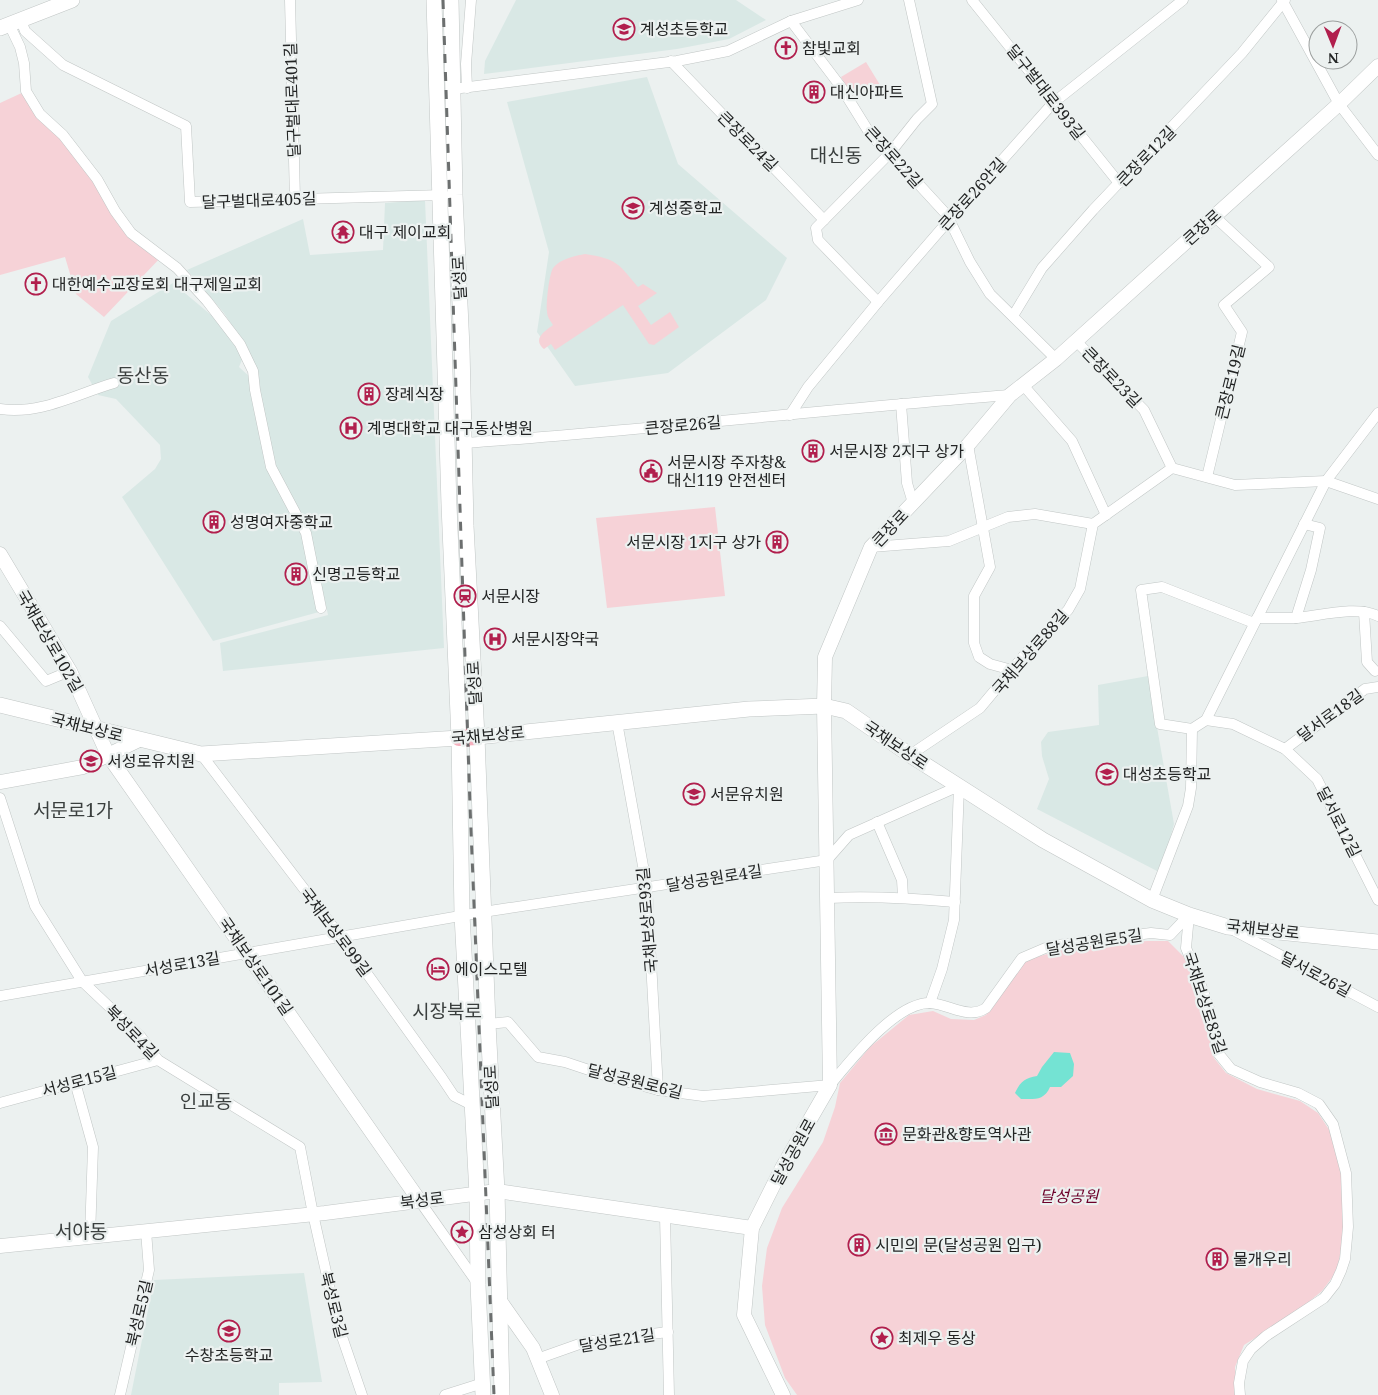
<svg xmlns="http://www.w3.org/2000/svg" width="1378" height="1395" viewBox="0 0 1378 1395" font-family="'Noto Serif','Noto Sans KR',serif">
<rect width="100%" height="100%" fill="#ecf1f0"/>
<g fill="#d9e8e5">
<polygon points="516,0 736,0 766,20 729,39 677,49 484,74 485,61"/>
<polygon points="647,77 678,164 787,258 766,300 668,373 575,386 537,332 549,252 507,102"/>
<polygon points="425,200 444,648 223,671 220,643 328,615 319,573 275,467 256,373 248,350 224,313 187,270 303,219 310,255 383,250 385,203"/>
<polygon points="173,283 217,320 244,355 239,367 251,378 268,466 304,535 319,612 213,641 122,497 155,469 161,459 160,445 116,399 98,395 88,377 111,321"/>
<polygon points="1148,676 1174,824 1167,849 1157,871 1037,809 1049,779 1042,756 1041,742 1048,732 1099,725 1098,685"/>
<polygon points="304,1273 322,1382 279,1383 279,1395 131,1395 154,1280"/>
</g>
<g fill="#f6d2d7">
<polygon points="866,62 880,85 854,100 841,77"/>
<polygon points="26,91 63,135 131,233 162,256 104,317 76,294 65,257 0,275 0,103"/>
<path d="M585,254C617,259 618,263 638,287L643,284L657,293L638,306L651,325L670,312L679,327L654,345L649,344L623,305L555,350L551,344L544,349C532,339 545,331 553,325C550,320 547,317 547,311C546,303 549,275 553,268C560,259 574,256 585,254Z"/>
<polygon points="715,507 725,596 607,608 596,518"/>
<polygon points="1147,941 1168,941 1184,957 1200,992 1214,1058 1226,1073 1257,1089 1300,1101 1318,1113 1332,1134 1340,1164 1344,1214 1342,1244 1337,1271 1322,1291 1299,1310 1244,1345 1235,1367 1236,1395 797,1395 785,1378 765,1325 762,1286 767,1248 782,1208 823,1142 835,1107 840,1083 870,1047 909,1015 933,1011 951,1019 974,1020 986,1015 1026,960 1072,947"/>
</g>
<path fill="#74e3d3" d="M1054,1052L1070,1053L1074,1064L1073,1076L1061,1087H1050C1044,1101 1034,1099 1021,1099L1015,1093C1020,1082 1025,1078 1037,1076L1042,1067Z"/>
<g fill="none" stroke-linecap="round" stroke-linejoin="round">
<g stroke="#c1c6c5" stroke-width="11">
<g id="minor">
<polyline points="290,0 295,199"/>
<polyline points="972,0 1119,183"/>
<polyline points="1282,0 1339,104 1378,155"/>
<polyline points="21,20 25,31 63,65 186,126 190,202 444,195"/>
<polyline points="791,21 841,87 872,137 890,153 947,215 970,262 990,294 1056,359"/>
<polyline points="9,24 20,47 24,63 26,91 40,114 63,135 97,179 115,211 131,233 177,268 207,301 240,344 253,371 255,390 271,467 306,533 321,608"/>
<polyline points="671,61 824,220"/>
<polyline points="467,88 466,64 471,0"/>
<polyline points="453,89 677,61 728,51 791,21 858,0"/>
<polyline points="878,302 818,240 816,228 890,153 917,119 932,104 909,0"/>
<polyline points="1013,316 1042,268 1093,210 1242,53 1285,0"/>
<polyline points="1076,341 1144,410 1172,468"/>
<polyline points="1023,385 1072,441 1106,515"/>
<polyline points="901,404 907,483 913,503"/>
<path d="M0,409C41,415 76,394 114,383"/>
<polyline points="790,415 808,387 878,302 949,220 1053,103 1183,0"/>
<path d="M465,443C647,430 828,409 1010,395"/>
<polyline points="968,445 990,567 974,596 974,643 979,657 990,664 1012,670"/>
<polyline points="1207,477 1242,332 1224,305 1269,267 1214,216"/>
<polyline points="871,547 949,541 1008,517 1035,514 1093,524"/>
<polyline points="1364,612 1367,662 1375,671"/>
<polyline points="1257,618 1296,618 1311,570 1320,528 1304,524"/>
<path d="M1296,618C1319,616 1357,605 1378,616"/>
<polyline points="1254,623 1162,587 1141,590 1160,724 1192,729 1206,720 1326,481 1378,413"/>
<polyline points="0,626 46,681 70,671"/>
<polyline points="1206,720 1233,724 1285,749 1317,779 1378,900"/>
<polyline points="617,722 647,888 658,1090"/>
<polyline points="1285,749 1365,689 1378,687"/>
<polyline points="201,754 340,936 442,1078 454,1096 472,1105"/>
<polyline points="910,755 980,708 1026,653 1068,610 1080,589 1093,524 1172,468 1235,485 1326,481 1378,499"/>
<polyline points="0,798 35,906 82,981 141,1037 158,1060 300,1147 313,1214 338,1325 362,1395"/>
<polyline points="877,822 902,880 903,897"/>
<path d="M828,898C871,896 911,898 955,902"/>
<polyline points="1152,900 1188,806 1191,788 1192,729"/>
<polyline points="1189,915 1186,948 1197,974 1209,1008 1218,1053 1231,1069 1260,1082 1298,1093 1319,1104 1333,1124 1346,1173 1348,1227 1345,1259 1341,1271 1335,1284 1324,1298 1266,1336 1251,1349 1243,1361 1239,1383 1240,1395"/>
<polyline points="1235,931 1378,1007"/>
<polyline points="0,996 483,912 827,860 849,835 959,786 954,920 942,969 930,1003"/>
<path d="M488,1024L508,1022L538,1057L565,1062L607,1076L658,1090L703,1096L830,1085C850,1061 896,1002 930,1003C949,1004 968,1020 986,1008L1022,958L1050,946L1151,933L1170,935L1189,915"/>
<polyline points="75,1082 93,1147 90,1237"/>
<polyline points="0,1103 158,1060"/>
<polyline points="419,1200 478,1284"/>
<polyline points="665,1216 669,1395"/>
<polyline points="537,1359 585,1342 668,1332"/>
<polyline points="120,1395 149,1270 146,1231"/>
<polyline points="445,1395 483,1383"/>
</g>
</g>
<g stroke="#c1c6c5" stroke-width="15">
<g id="tertiary">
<polyline points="0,554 70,671 108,755 419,1200"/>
<polyline points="0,782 83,767 139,740"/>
<polyline points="0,1246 325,1213 497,1191 752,1228"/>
<polyline points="500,1301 533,1348 552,1395"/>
<polyline points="783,1395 744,1315 752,1228 782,1168 830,1085 824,706 825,657 871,547 968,445 1010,395 1056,359 1339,104 1378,66"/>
</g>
</g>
<g stroke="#c1c6c5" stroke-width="16">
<g id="secondary">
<polyline points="434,0 449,505 459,738 462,915 477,1194 478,1285 483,1395"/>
<polyline points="451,0 455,195 462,348 466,526 477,737 488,1024 497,1191 502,1395"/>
<polyline points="0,28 72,0"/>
<polyline points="0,705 201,754 459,738"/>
<polyline points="477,737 749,709 824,706 846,711 910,755 1043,840 1152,900 1189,915 1228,927 1378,942"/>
</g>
</g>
<g stroke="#a85d6c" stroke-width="18">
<polyline id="primary" points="459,738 477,737"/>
</g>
<use href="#minor" stroke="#fff" stroke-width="10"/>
<use href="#tertiary" stroke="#fff" stroke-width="14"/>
<use href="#secondary" stroke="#fff" stroke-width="15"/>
<use href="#primary" stroke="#f6b0be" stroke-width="16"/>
<polyline stroke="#6c6f6f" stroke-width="3" stroke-dasharray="9 9" stroke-linecap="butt" points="443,0 470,806 494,1395"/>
</g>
<defs>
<g id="school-ring" transform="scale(1.125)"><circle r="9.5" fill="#ecf1f0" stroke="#b11f4d" stroke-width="1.5"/><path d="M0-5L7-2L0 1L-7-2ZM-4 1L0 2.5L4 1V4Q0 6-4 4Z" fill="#b11f4d"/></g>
<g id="church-ring" transform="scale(1.125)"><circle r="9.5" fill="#ecf1f0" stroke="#b11f4d" stroke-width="1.5"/><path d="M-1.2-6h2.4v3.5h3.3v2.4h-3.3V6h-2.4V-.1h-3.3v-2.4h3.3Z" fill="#b11f4d"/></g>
<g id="building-ring" transform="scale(1.125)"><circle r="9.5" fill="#ecf1f0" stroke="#b11f4d" stroke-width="1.5"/><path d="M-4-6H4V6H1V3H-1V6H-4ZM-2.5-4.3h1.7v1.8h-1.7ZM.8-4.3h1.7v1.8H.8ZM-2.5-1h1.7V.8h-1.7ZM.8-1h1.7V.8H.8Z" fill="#b11f4d"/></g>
<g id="temple-ring" transform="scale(1.125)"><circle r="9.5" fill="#ecf1f0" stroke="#b11f4d" stroke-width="1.5"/><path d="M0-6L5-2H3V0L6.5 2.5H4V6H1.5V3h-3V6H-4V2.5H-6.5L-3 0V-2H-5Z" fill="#b11f4d"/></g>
<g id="hospital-ring" transform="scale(1.125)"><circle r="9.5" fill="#ecf1f0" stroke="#b11f4d" stroke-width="1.5"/><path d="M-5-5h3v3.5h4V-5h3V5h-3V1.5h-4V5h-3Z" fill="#b11f4d"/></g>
<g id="civic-ring" transform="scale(1.125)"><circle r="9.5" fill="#ecf1f0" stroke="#b11f4d" stroke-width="1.5"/><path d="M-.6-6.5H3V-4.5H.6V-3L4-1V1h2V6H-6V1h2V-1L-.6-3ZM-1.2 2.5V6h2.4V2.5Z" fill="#b11f4d"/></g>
<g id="station-ring" transform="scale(1.125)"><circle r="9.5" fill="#ecf1f0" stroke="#b11f4d" stroke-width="1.5"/><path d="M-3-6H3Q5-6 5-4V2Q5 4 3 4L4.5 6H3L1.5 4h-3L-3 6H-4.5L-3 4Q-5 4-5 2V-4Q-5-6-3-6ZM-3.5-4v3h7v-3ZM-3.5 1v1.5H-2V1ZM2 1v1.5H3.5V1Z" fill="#b11f4d"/></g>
<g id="hotel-ring" transform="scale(1.125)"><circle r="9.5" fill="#ecf1f0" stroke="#b11f4d" stroke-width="1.5"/><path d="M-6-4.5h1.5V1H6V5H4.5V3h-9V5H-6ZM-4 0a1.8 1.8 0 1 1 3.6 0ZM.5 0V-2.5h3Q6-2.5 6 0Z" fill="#b11f4d"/></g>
<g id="museum-ring" transform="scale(1.125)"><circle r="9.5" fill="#ecf1f0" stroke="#b11f4d" stroke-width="1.5"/><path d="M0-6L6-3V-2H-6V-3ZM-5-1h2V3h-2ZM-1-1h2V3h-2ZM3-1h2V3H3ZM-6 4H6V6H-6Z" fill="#b11f4d"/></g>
<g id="sight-ring" transform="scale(1.125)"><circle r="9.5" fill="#ecf1f0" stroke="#b11f4d" stroke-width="1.5"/><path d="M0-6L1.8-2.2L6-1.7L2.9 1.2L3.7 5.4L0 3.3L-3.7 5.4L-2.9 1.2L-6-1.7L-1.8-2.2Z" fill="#b11f4d"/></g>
</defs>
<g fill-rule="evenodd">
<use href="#school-ring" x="624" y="29"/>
<use href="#church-ring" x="786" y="48"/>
<use href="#building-ring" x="814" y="92"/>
<use href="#school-ring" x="633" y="208"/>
<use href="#temple-ring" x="343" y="232"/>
<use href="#church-ring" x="36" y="284"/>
<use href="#building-ring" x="369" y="394"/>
<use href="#hospital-ring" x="351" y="428"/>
<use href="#building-ring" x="813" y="451"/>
<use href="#civic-ring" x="651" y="471"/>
<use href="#building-ring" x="214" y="522"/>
<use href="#building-ring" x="777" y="542"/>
<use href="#building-ring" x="296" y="574"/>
<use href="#station-ring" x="465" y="596"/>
<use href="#hospital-ring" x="495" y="639"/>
<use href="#school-ring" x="91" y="761"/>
<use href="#school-ring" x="1107" y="774"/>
<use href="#school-ring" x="694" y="794"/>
<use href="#hotel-ring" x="438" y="969"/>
<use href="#museum-ring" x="886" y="1134"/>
<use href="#sight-ring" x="462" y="1232"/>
<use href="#building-ring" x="859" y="1245"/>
<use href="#building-ring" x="1217" y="1259"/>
<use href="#school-ring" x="229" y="1331"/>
<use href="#sight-ring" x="882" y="1338"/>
</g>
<g text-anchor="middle" stroke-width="4.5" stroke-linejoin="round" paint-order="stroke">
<g font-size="16" fill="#222424" stroke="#ecf1f0" text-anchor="start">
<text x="640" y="35">계성초등학교</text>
<text x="802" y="54">참빛교회</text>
<text x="830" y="98">대신아파트</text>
<text x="649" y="214">계성중학교</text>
<text x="359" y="238">대구 제이교회</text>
<text x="52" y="290">대한예수교장로회 대구제일교회</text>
<text x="385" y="400">장례식장</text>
<text x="367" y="434">계명대학교 대구동산병원</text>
<text x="829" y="457">서문시장 2지구 상가</text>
<text x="667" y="468">서문시장 주자창&amp;<tspan x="667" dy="18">대신119 안전센터</tspan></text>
<text x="230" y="528">성명여자중학교</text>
<text x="761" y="548" text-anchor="end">서문시장 1지구 상가</text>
<text x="312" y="580">신명고등학교</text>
<text x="481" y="602">서문시장</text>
<text x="511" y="645">서문시장약국</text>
<text x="107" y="767">서성로유치원</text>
<text x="1123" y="780">대성초등학교</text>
<text x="710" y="800">서문유치원</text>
<text x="454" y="975">에이스모텔</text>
<text x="902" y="1140">문화관&amp;향토역사관</text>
<text x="478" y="1238">삼성상회 터</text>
<text x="875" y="1251">시민의 문(달성공원 입구)</text>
<text x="1233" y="1265">물개우리</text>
<text x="898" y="1344">최제우 동상</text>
<text x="229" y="1361" text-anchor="middle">수창초등학교</text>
</g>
<g font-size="16" fill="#222424" stroke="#ecf1f0">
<text transform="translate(1046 92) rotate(52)" y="6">달구벌대로393길</text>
<text transform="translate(292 100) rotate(-92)" y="6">달구벌대로401길</text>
<text transform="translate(748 141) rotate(45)" y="6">큰장로24길</text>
<text transform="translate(1146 156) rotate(-46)" y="6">큰장로12길</text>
<text transform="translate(894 157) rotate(48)" y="6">큰장로22길</text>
<text transform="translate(972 194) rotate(-48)" y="6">큰장로26안길</text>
<text transform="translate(259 200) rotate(-2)" y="6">달구벌대로405길</text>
<text transform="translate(1202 227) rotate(-42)" y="6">큰장로</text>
<text transform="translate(459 278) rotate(-93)" y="6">달성로</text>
<text transform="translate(1112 377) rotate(46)" y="6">큰장로23길</text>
<text transform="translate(1230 382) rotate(-76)" y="6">큰장로19길</text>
<text transform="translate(683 425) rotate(-5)" y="6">큰장로26길</text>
<text transform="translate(890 528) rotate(-47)" y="6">큰장로</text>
<text transform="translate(50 641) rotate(60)" y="6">국채보상로102길</text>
<text transform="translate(1030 652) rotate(-49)" y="6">국채보상로88길</text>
<text transform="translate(474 683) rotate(-93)" y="6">달성로</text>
<text transform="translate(1330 715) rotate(-36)" y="6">달서로18길</text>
<text transform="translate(87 727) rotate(14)" y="6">국채보상로</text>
<text transform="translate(488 735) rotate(-5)" y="6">국채보상로</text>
<text transform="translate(896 745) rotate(34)" y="6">국채보상로</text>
<text transform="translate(1339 822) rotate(63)" y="6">달서로12길</text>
<text transform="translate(714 878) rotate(-9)" y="6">달성공원로4길</text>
<text transform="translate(647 920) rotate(-95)" y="6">국채보상로93길</text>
<text transform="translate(1263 929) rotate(6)" y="6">국채보상로</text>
<text transform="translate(336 932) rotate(53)" y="6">국채보상로99길</text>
<text transform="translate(1094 942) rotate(-9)" y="6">달성공원로5길</text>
<text transform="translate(182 964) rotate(-10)" y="6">서성로13길</text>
<text transform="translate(256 966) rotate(55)" y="6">국채보상로101길</text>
<text transform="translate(1316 974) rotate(28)" y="6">달서로26길</text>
<text transform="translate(1205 1003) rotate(72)" y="6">국채보상로83길</text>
<text transform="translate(132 1032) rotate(46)" y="6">북성로4길</text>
<text transform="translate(79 1081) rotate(-15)" y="6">서성로15길</text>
<text transform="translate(635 1081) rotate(14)" y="6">달성공원로6길</text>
<text transform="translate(491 1087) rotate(-93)" y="6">달성로</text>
<text transform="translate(793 1152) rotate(-61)" y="6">달성공원로</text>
<text transform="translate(422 1200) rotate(-7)" y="6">북성로</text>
<text transform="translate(334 1305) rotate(76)" y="6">북성로3길</text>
<text transform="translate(139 1313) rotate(-77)" y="6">북성로5길</text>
<text transform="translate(617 1340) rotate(-9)" y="6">달성로21길</text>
</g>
<g font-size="16" font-style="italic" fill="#6d012a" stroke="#ecf1f0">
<text x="1069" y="1202">달성공원</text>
</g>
<g font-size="19" fill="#3a3f3e" stroke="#ecf1f0">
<text x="836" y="162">대신동</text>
<text x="143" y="382">동산동</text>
<text x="73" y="817">서문로1가</text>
<text x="447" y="1018">시장북로</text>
<text x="206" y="1108">인교동</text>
<text x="81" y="1238">서야동</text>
</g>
</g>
<g transform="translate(1333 45) rotate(179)"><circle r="24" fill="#ecf1f0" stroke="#9b9f9e"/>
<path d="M0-4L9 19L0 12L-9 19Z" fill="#b11f4d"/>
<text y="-8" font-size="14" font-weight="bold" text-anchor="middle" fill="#222424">N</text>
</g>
</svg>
